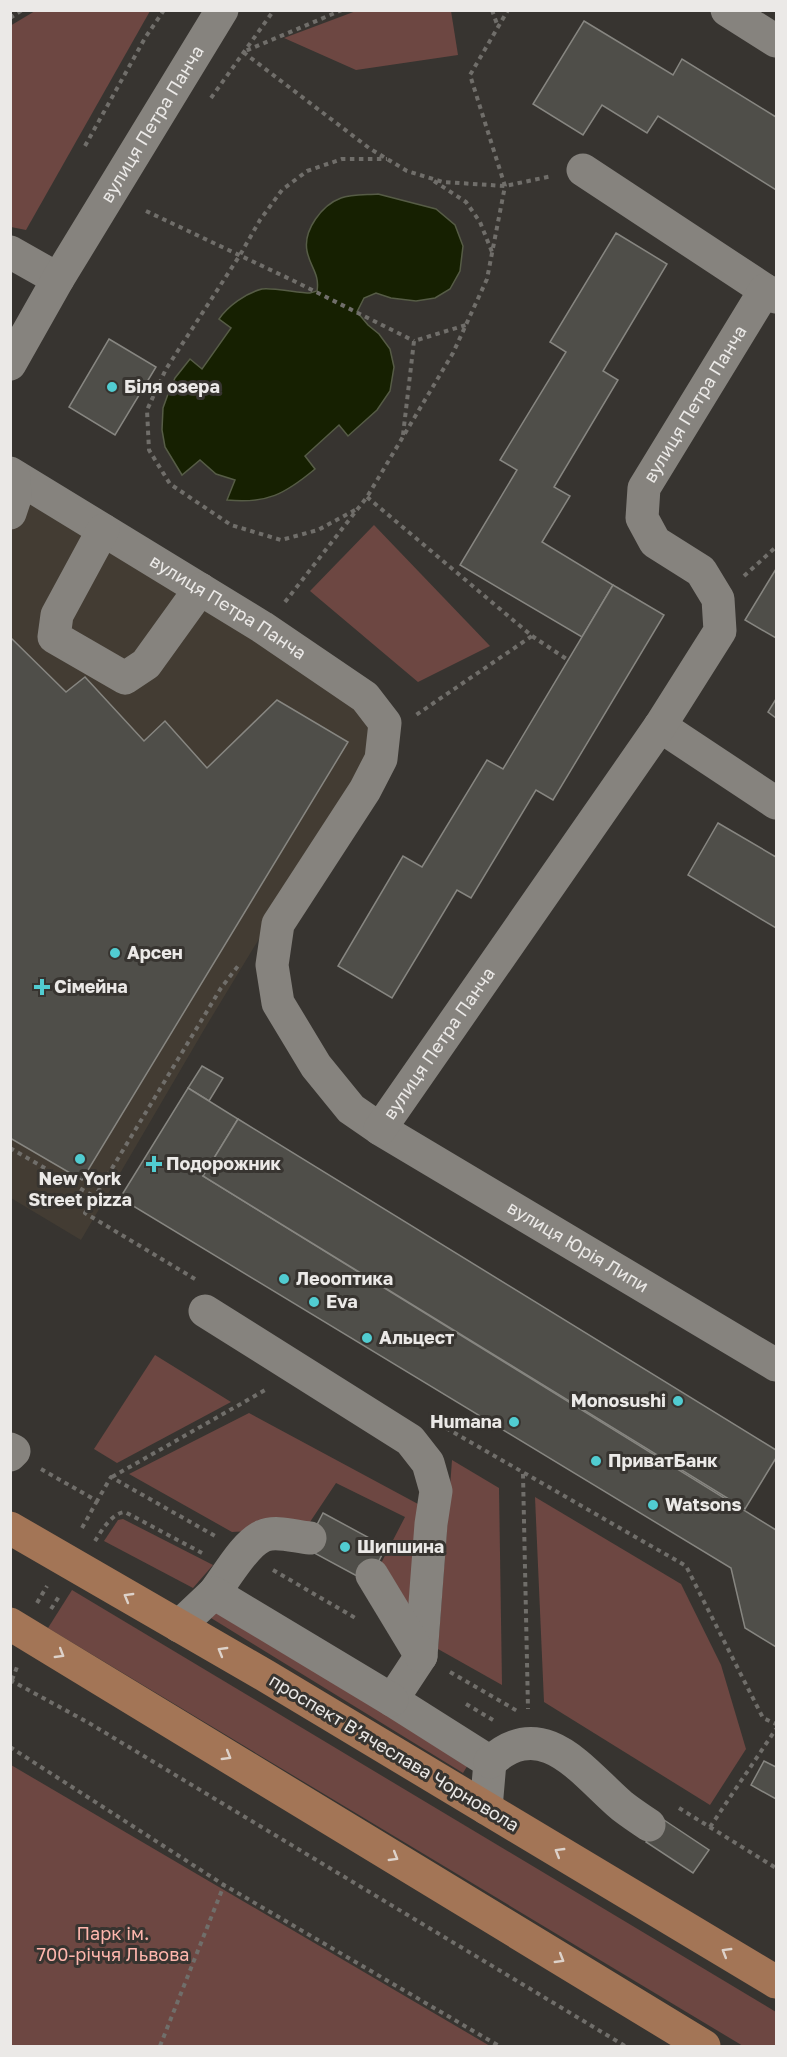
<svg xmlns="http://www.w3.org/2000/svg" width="787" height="2057" viewBox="0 0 787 2057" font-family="'Golos Text',sans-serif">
<rect width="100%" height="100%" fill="#373430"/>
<polygon fill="#433c33" points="10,485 359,705 374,732 368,759 205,1028 81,1240 11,1198"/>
<g fill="#6d4742">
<polygon points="35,11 150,11 26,230 11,227 10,26"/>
<polygon points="356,11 451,11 458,55 356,70 284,38"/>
<polygon points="374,525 490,646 418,682 310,591"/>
<polygon points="155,1355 231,1402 117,1463 94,1449"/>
<polygon points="249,1413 418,1504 408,1612 377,1571 405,1517 336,1483 306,1528 232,1532 129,1474"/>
<polygon points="452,1460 499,1488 502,1685 438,1649"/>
<polygon points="535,1497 681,1584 721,1665 746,1749 710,1805 544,1702"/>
<polygon points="123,1519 213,1565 193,1588 104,1541 118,1520"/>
<polygon points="72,1590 776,2012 776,2046 743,2046 48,1628"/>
<polygon points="219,1605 471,1760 463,1773 211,1618"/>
<polygon points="11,1765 490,2046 11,2046"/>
</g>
<path fill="#162001" stroke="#565c46" stroke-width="1.5" d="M378,194L436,209L455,225L463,246L460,271L450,289L435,298L416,301L391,298L376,293L364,298L357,312L368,325L379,334L390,349L394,367L390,391L377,410L348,436L339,425L305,456L315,469C285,494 267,504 227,500L235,480L216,474L200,460L182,475L165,447L162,430L163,408L168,394L175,378L190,359L202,369L231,328L219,319C228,306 246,293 262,289C270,287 299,293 310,293L317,291C320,274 310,267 307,251C303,230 322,205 341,198C351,194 367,195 378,194Z"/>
<g fill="#4f4e49" stroke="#878681" stroke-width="1.5">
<polygon points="584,21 673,75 682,59 776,117 776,190 658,116 647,133 602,105 583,135 533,104"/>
<polygon points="616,233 667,264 603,371 618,380 554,487 570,496 542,542 613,585 582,637 460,565 517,470 500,460 566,352 550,342"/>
<polygon points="109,339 156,367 115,435 69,407"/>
<polygon points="776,569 776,638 745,620"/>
<polygon points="613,585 664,615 553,800 536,790 471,898 457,890 392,998 338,966 403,856 422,867 487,760 503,769"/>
<polygon points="10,637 66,692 85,677 144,741 165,721 207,768 277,700 348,742 82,1180 10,1138"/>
<polygon points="776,699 776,718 768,712"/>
<polygon points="718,823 776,857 776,928 688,875"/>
<polygon points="202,1066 223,1078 209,1101 188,1088"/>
<polygon points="188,1088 238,1119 203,1176 776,1530 776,1647 745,1628 731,1568 120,1198"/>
<polygon points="238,1119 776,1450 776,1458 745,1509 203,1176"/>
<polygon points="323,1513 386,1547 368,1582 305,1548"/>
<polygon points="764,1761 776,1767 776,1799 751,1785"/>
<polygon points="661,1818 709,1850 693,1873 646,1842"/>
</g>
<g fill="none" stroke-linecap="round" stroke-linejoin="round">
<g stroke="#706e6a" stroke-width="4" stroke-dasharray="4.5 4.5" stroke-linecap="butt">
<polyline points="342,10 243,52 369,148 407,171 443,182 505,186 552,176"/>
<polyline points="492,10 498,27"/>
<polyline points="10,18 22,10"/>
<polyline points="211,98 274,10"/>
<polyline points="85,146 145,38 164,10"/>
<polyline points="434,181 466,202 480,222 492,252"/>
<polyline points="146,211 294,281 414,341"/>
<polyline points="403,435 414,341 466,325"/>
<polyline points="367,497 532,636 416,715"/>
<polyline points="355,510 318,530 281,540 231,525 170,484 149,450 147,410 166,369 240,255 260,220 282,190 307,171 342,159 387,159"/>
<polyline points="744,576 776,547"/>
<polyline points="285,602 367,497 453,353 487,279 505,186 470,75 508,10"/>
<polyline points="532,636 568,660"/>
<polyline points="10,1148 95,1197"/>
<polyline points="195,1279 85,1213 221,988 238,966"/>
<polyline points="446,1428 686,1566 763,1718 776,1724"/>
<polyline points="41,1469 97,1501 111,1477 215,1536"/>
<polyline points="523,1474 528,1709"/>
<polyline points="112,1477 267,1389"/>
<polyline points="82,1528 97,1501"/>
<path d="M95,1541C102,1530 112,1513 125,1512L202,1553"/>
<polyline points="273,1570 357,1619"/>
<polyline points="37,1603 47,1586"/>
<polyline points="51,1609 60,1595"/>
<polyline points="450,1672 519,1712"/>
<polyline points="10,1680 89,1723 625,2046"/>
<polyline points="12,1680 17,1667"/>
<polyline points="466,1704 493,1720"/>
<polyline points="10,1747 224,1885 499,2046"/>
<polyline points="679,1808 776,1868"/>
<polyline points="710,1827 776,1729"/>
<polyline points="160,2046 224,1885"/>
</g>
<g stroke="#86837e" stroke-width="33">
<polyline points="727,10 776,41"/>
<polyline points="583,170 765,290"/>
<polyline points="10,252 58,279"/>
<path id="s1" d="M10,364L58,279L222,10"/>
<path id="s2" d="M10,473L262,627L365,697L385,723L381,759L365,790L278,924L272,965L278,1003L316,1066L351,1109L380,1129L776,1365"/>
<polyline points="10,513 15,498 14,476"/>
<polyline points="103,530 57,615 54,637 125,678 146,664 200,589"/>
<polyline points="660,726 776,803"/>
<path id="s3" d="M380,1129L660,726L720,631L718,599L701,571L655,542L642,518L644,488L765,290L776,297"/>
<polyline points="205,1311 410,1440 428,1463 436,1491 431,1524 421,1656 392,1700 490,1762 486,1808"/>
<polyline points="10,1449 14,1451 10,1455"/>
<polyline points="372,1575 421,1656"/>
<path d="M214,1593C226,1578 245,1543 263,1536C276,1530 296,1537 310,1538"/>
<polyline points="179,1626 214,1593 392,1700"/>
<path d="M490,1762C544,1713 583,1773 622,1806C631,1813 640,1819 649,1825"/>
</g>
<g stroke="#a37556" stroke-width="33">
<polyline points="10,1528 266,1676 776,1982"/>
<polyline points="10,1624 704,2046"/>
</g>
</g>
<defs><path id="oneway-chevron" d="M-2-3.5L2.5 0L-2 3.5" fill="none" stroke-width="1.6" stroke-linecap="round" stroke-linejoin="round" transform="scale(1.5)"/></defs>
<g stroke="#ddd2ca">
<use href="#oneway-chevron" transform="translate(128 1597) rotate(-150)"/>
<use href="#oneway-chevron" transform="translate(222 1651) rotate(-150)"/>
<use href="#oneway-chevron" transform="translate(60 1654) rotate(31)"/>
<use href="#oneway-chevron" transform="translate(227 1756) rotate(31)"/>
<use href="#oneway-chevron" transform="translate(559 1852) rotate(-149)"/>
<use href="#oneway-chevron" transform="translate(394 1857) rotate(31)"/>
<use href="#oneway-chevron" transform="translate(726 1952) rotate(-149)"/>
<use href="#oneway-chevron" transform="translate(560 1959) rotate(31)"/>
</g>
<g fill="#51ccd1" stroke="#373430" stroke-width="2">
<circle cx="112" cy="387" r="6"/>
<circle cx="115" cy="953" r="6"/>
<path d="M39 978h6v6h6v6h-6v6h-6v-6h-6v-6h6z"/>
<circle cx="80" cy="1159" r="6"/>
<path d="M151 1155h6v6h6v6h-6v6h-6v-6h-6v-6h6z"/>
<circle cx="284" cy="1279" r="6"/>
<circle cx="314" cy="1302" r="6"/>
<circle cx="367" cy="1338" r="6"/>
<circle cx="678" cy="1401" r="6"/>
<circle cx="514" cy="1422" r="6"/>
<circle cx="596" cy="1461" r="6"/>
<circle cx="653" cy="1505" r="6"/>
<circle cx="345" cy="1547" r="6"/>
</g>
<g text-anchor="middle" stroke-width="6" stroke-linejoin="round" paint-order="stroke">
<g font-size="18" fill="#ebe9e7" stroke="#373430">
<text dy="6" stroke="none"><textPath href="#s1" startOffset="279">вулиця Петра Панча</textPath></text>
<text dy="6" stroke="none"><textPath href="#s3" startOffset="878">вулиця Петра Панча</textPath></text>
<text dy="6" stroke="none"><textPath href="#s2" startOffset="256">вулиця Петра Панча</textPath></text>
<text dy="6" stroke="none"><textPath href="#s3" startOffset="104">вулиця Петра Панча</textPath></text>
<text dy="6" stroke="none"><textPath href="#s2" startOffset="1158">вулиця Юрія Липи</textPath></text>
<text transform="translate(394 1753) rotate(31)" y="6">проспект Вʼячеслава Чорновола</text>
</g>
<g font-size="18" font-weight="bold" fill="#ebe9e7" stroke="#373430" text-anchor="start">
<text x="124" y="393">Біля озера</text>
<text x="127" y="959">Арсен</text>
<text x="54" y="993">Сімейна</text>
<text x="166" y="1170">Подорожник</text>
<text x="80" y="1185" text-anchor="middle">New York<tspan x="80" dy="21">Street pizza</tspan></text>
<text x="296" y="1285">Леооптика</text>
<text x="326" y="1308">Eva</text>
<text x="379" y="1344">Альцест</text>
<text x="666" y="1407" text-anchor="end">Monosushi</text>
<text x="502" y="1428" text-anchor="end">Humana</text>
<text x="608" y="1467">ПриватБанк</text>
<text x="665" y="1511">Watsons</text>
<text x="357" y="1553">Шипшина</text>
</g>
<g font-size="18" fill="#feb6ad" stroke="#373430">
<text x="113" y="1940">Парк ім.<tspan x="113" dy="21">700-річчя Львова</tspan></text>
</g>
</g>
<rect width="787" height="2057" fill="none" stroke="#ebe9e7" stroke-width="24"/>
</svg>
